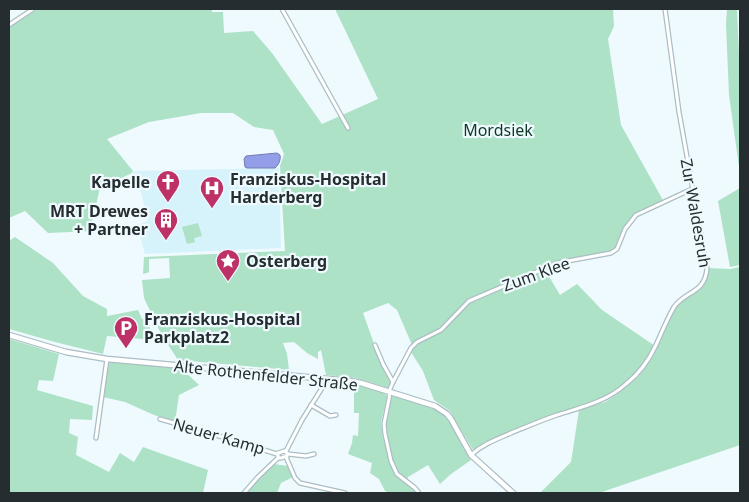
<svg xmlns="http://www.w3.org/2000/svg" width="749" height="502" viewBox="0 0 749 502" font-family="'Noto Sans',sans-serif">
<rect width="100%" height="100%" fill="#eefafe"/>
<polygon fill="#d6f2fb" points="279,168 281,248 145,254 137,225 148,221 142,196 133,173 134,171"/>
<g fill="#ade2c6">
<path d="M38,9H212V12H223L224,33L253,31L272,53L322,124L378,99L335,9H613L614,26L608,39L621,125L664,202C653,207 636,212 629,222C622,233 623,246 611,253L557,263L544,268L560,295L577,284L602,310L655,346L676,305L703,283L707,268L730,269L740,267V445L599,493H540L571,462L579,410L605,402L616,395L638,377L645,368L654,349L633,376L624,384L605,397L492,440L473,450L450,411L434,400L423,371L411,352L417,344L412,345L397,310L388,303L363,313L382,366L391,382L388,388L356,378L326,375L321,350L318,352V359L307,353L294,342L283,343L287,354L289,370L178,360L161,334L144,298L142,280L170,278L169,258L149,259V272L147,273L143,274L144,257L285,251L280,166L284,154L273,130L254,127L233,113H201L149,122L107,139L133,171L132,173L100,188L91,226L94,231L48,233L25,211L9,218V27Z"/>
<polygon points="727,9 737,9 740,78 740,174 729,95 726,24"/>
<polygon points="740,188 740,265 730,267 718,201"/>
<polygon points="198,223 202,236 194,238 195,242 187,244 182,227"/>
<polygon points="15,237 53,263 83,296 107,309 107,316 138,310 142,319 145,319 153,334 153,340 107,336 103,354 55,342 9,329 9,241"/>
<polygon points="9,339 59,354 53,381 39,380 37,390 93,406 92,420 70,419 69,433 78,437 76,455 109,472 120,453 134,462 143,447 168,456 208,470 203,493 9,493"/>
<polygon points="111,362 182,369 199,385 179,395 175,422 154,415 125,402 103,397 108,364"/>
<path d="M354,384L384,393L387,397L381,423L383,438L389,455L384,424L392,395C411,401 436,404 448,420C454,427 457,436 461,444C464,450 468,455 471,460L451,474L440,484L428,465L408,477L406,482L419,493H389L385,491L379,479L370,473L372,463L348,454L352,443L353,435L358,436L359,413H354Z"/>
<polygon points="274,464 288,466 293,477 281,483 277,493 245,493 259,478"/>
</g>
<path fill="#939ee8" stroke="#727cb1" d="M277,153L280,155C281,159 279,165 275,168H247L245,167L244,159L246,156Z"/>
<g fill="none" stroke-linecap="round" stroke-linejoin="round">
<g stroke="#abbec4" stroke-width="5.5">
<g id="street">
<polyline points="282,9 348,128"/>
<polyline points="9,25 33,9"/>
<polyline points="375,345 383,364 393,382"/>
<polyline points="311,405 330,416 336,415"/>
<polyline points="160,419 209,433 277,454"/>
<polyline points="96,438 107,359"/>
<polygon points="284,451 287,453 287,456 281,458 278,458 278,453"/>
<polyline points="286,451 302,420 322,388 324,379"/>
<polyline points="288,454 306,456 314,454"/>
<path d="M471,455C483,444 497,439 511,433C526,427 542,420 557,415C582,407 606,402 626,384C639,374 649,360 656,345C662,332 667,319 674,307C686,290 705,294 707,268L679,112L665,9"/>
<polyline points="286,457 295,478 300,483 345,493"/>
<polyline points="244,493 258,477 278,458"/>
<polyline points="419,493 415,488 397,474 391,461 385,434 384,424 389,399 390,389 393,382 411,348 417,342 441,330 469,301 557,263 611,253 617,249 625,229 636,215 692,189"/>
</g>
</g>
<g stroke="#abbec4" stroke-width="7">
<polyline id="secondary" points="9,335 66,352 107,359 350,381 361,383 435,406 447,414 451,419 471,455 513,493"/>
</g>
<use href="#street" stroke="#fff" stroke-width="3"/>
<use href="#secondary" stroke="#fff" stroke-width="4.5"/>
</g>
<defs>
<g id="church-pin" transform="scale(1.25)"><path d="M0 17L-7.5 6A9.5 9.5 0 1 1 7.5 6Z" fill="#be3166" stroke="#eefafe"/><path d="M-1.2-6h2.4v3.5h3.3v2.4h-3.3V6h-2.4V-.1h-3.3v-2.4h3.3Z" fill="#fff"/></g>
<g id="hospital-pin" transform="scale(1.25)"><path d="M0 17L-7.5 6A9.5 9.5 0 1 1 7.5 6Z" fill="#be3166" stroke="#eefafe"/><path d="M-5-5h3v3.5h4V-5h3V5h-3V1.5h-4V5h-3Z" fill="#fff"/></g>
<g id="building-pin" transform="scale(1.25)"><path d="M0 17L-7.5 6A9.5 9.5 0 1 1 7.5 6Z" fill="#be3166" stroke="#eefafe"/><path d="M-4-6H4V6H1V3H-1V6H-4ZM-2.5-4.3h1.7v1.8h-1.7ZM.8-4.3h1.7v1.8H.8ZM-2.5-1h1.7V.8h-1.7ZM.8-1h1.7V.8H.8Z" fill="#fff"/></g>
<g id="sight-pin" transform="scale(1.25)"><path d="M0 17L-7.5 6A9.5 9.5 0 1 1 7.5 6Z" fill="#be3166" stroke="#eefafe"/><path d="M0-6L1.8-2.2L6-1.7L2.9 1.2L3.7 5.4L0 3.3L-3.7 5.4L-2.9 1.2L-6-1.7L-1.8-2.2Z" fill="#fff"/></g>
<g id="parking-pin" transform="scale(1.25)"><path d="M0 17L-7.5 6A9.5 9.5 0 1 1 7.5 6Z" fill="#be3166" stroke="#eefafe"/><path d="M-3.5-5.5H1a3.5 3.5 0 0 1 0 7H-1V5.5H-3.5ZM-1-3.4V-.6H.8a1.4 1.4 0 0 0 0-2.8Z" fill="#fff"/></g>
</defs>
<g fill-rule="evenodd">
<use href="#church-pin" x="168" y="182"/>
<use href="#hospital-pin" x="212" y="188"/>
<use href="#building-pin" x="166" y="220"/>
<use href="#sight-pin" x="228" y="261"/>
<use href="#parking-pin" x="126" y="328"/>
</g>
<g text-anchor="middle" stroke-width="4.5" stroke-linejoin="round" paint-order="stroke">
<g font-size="16" fill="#103826" stroke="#eefafe">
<text x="498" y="136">Mordsiek</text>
</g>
<g font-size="16" font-weight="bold" fill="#262d30" stroke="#eefafe" text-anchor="start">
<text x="230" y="185">Franziskus-Hospital<tspan x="230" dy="18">Harderberg</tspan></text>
<text x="150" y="188" text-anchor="end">Kapelle</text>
<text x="148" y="217" text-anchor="end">MRT Drewes<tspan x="148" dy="18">+ Partner</tspan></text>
<text x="246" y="267">Osterberg</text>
<text x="144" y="325">Franziskus-Hospital<tspan x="144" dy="18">Parkplatz2</tspan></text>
</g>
<g font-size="16" fill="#262d30" stroke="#eefafe">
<text transform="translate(696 213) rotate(80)" y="6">Zur Waldesruh</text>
<text transform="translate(536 274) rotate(-20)" y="6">Zum Klee</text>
<text transform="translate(266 375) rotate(6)" y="6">Alte Rothenfelder Straße</text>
<text transform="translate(219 436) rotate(16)" y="6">Neuer Kamp</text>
</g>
</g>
<rect width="749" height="502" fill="none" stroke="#262d30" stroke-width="20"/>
</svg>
